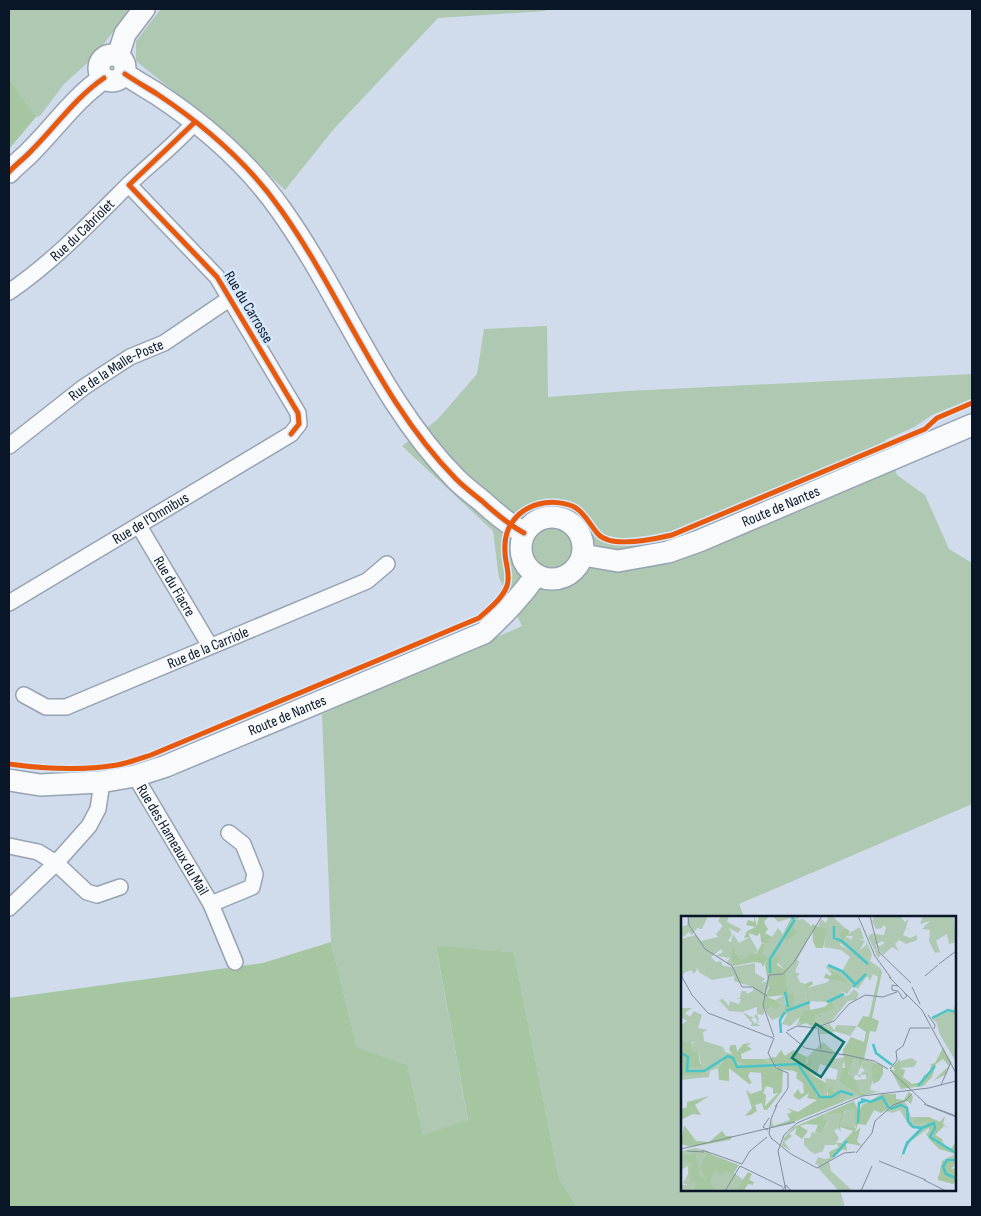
<svg xmlns="http://www.w3.org/2000/svg" width="981" height="1216" viewBox="0 0 981 1216" font-family="'Sofia Sans Condensed',sans-serif">
<rect width="100%" height="100%" fill="#d0dcec"/>
<g fill="#aec8b1">
<polygon points="9,9 130,9 94,57 64,84 40,116 36,117 9,78"/>
<polygon points="161,9 546,9 546,11 438,18 333,130 285,190 217,126 136,61 136,41"/>
<polygon points="547,326 548,397 628,391 972,374 972,399 932,415 914,427 885,440 897,475 925,495 949,549 972,563 972,804 739,904 744,917 682,917 682,1190 840,1190 845,1207 577,1207 559,1178 514,952 436,947 468,1121 423,1135 408,1065 357,1047 331,942 322,714 522,626 499,578 493,531 402,446 437,420 477,374 484,329"/>
</g>
<g fill="#a6c6a2">
<polygon points="9,78 36,117 9,149"/>
<polygon points="331,942 357,1047 408,1065 423,1135 468,1120 436,946 514,952 559,1178 577,1207 9,1207 9,998 263,963"/>
</g>
<g fill="none" stroke-linecap="round" stroke-linejoin="round">
<g stroke="#97a3b3" stroke-width="18">
<g id="street">
<path id="s1" d="M9,292C53,262 90,223 128,185C150,164 175,145 195,122"/>
<path id="s2" d="M9,446L84,387L130,357L164,343L229,299"/>
<path id="s3" d="M139,526L210,646"/>
<path id="s4" d="M9,603L291,434L299,424L298,413L217,277L129,185"/>
<path id="s5" d="M24,695L46,707H66L367,581L387,564"/>
<path id="s6" d="M135,776L211,904L235,962"/>
<polyline points="9,846 38,852 56,863 87,892 97,895 120,887"/>
<polyline points="211,904 252,887 255,874 243,844 229,833"/>
<polyline points="9,908 56,863 89,826 98,809 101,789 100,782"/>
</g>
</g>
<g stroke="#97a3b3" stroke-width="24">
<g id="secondary">
<circle cx="112" cy="68" r="13"/>
<polyline points="118,56 125,34 144,9"/>
<path d="M125,74C135,81 146,87 157,94C204,125 248,163 281,210C343,297 380,402 456,479C464,487 473,494 482,501C495,513 508,524 524,533"/>
<path d="M9,172C16,164 25,158 32,150C56,126 75,98 104,78"/>
<circle cx="552" cy="548" r="31"/>
<path id="s7" d="M583,555L618,561L668,552L699,541L972,425"/>
<path id="s8" d="M9,780L40,785L100,782L135,776L166,766L484,633C504,614 521,597 536,575"/>
</g>
</g>
<use href="#street" stroke="#f8fafc" stroke-width="15"/>
<use href="#secondary" stroke="#f8fafc" stroke-width="21"/>
<g stroke="#d7e7fb" stroke-width="8">
<g id="cycleway">
<path d="M125,74C135,81 146,87 157,94C204,125 248,163 281,210C343,297 380,402 456,479C464,487 473,494 482,501C495,513 508,524 524,533"/>
<polyline points="195,122 129,185 217,277 298,413 299,424 291,434"/>
<path d="M9,172C16,164 25,158 32,150C56,126 75,98 104,78"/>
<path d="M9,764C45,769 81,771 117,765C128,763 139,759 151,755L479,618C489,609 502,599 507,586C511,574 505,564 505,552C503,529 516,510 539,504C550,501 566,502 576,508C586,515 590,525 598,534C611,549 655,539 672,535L925,429L937,418L972,403"/>
</g>
</g>
<use href="#cycleway" stroke="#e8590c" stroke-width="5"/>
</g>
<g text-anchor="middle" stroke-width="5" stroke-linejoin="round" paint-order="stroke">
<g font-size="15" fill="#081628" stroke="#d7e7fb">
<text dy="5" stroke="none"><textPath href="#s1" startOffset="96">Rue du Cabriolet</textPath></text>
<text transform="translate(249 307) rotate(59)" y="5">Rue du Carrosse</text>
<text dy="5" stroke="none"><textPath href="#s2" startOffset="132">Rue de la Malle-Poste</textPath></text>
<text dy="5" stroke="none"><textPath href="#s7" startOffset="208">Route de Nantes</textPath></text>
<text dy="5" stroke="none"><textPath href="#s4" startOffset="165">Rue de l'Omnibus</textPath></text>
<text dy="5" stroke="none"><textPath href="#s3" startOffset="70">Rue du Fiacre</textPath></text>
<text dy="5" stroke="none"><textPath href="#s5" startOffset="199">Rue de la Carriole</textPath></text>
<text dy="5" stroke="none"><textPath href="#s8" startOffset="291">Route de Nantes</textPath></text>
<text dy="5" stroke="none"><textPath href="#s6" startOffset="74">Rue des Hameaux du Mail</textPath></text>
</g>
</g>
<g transform="translate(681 916)">
<rect width="275" height="275" fill="#d0dcec"/>
<path d="M7,0H27L21,13L16,12L11,19L8,16L1,22L0,11L6,9ZM40,0H61H48L46,6L60,13L57,17L48,12L51,18L47,25L50,26L52,18L58,27L69,21L77,35L73,38L66,33L69,38L60,43L52,33V50L45,47L49,42L35,40L42,36L40,33L30,41L35,46L40,45L42,50L51,51L46,52L74,47V57L84,63L80,67L87,65L88,69L81,86L84,95L82,99L76,98L78,105L76,108L80,110H70L71,107L61,96L73,102L70,103L74,108L77,105L73,100L76,98V91L61,96L48,95L38,84L42,83L48,90L49,85L58,88L60,83H55L59,82L60,75H65L66,78L72,75V71L53,65V60L31,64L18,56L17,52L13,58L10,54L3,57L0,64V23L15,19L20,25L37,21L35,18L42,10L37,5ZM92,0H120L116,4L122,3L133,12L116,44L118,46L114,56L119,58L116,60L119,66L124,68L127,87L121,90L127,88V94L109,110L101,108L106,98L91,104L85,96L89,90H99L94,84L103,79L106,96L112,78H108L104,55L94,43L88,55V43L81,38L85,29L80,26L86,28L97,12L108,26L116,14L112,10V1L97,6ZM151,0L164,12L161,23H154L160,25L159,29L168,34L162,23L167,21L170,24L172,20H163L179,11L183,23H178L184,25L178,35L185,29V25L191,38L189,45L199,52L197,61L192,58L189,65L186,60L177,73L172,70L166,78L160,75L162,80L168,79L173,73L178,78L175,84L167,85L149,107L134,112V99L154,93L146,86L127,85L126,72L147,66L149,62L160,66L156,57L145,52L146,49L161,55L169,41L160,34L143,31L145,18L137,9L140,3L145,7L147,1ZM194,0H219L224,6L228,3L225,11L232,18L225,12L222,19L229,22L236,19V24L225,28L218,24L214,28L218,35L211,31L202,39L196,31L203,28L202,25L195,28L196,34L200,39L197,42L187,20L192,17L195,26L194,18L203,19L205,11L202,9L201,12L195,13L191,5ZM242,0H273L275,26L268,28L266,18L259,22L255,25L259,36L254,37L248,25L249,14L241,13L249,5L239,8ZM0,70L1,92H11L4,97L9,101L13,95L21,99L17,112L27,114L22,116L23,125L42,131L44,136L54,139L55,145L79,149L86,147L84,143L88,142L92,149L55,150L48,139L43,141L37,152L29,155L28,161L0,164L1,157L20,154L5,153L25,148H20L17,134L13,135L11,127H16L0,125V109L6,105L0,101ZM274,90L275,91V146L258,117L256,107L250,102L272,94ZM149,108L153,114L156,109L176,110L169,120L153,115L150,118H139L138,111ZM142,126L155,137H152L153,143L164,141L158,166L179,180L166,184L167,179L165,184L157,183L159,178L152,176L154,168L146,177L147,182L136,180L133,171L137,174L145,167L144,162L155,164L157,154L139,148L135,160L128,157L126,141ZM231,142L236,146L233,151L219,152V145ZM171,143L178,144L177,160L184,154L180,151L182,145L190,147L193,158L189,174L196,175L180,177L174,164L185,163V153V159H180L179,162L175,158L172,163L167,159ZM203,184L225,187L230,201H248L260,206L254,219L261,223L264,232L275,236V248L270,253L275,265L272,268L256,262L261,256V245L274,238L248,223V212L230,225L218,245L226,227L240,213L229,211L219,194L211,197L205,195ZM173,191L176,206L173,214L158,209L163,195ZM155,196L160,197L157,211L151,216L158,222L154,229H144L142,235L134,238L129,235L123,229V222H129L131,216L140,218L147,206L142,203L144,198ZM15,232L26,235L62,264L54,275H0V269H6L2,267L7,258V250L0,254V245H15L16,240H0V235ZM137,241L148,245L150,255L172,275H158L137,252L138,249L134,248Z" fill="#aec8b1"/>
<path d="M73,0L76,10L78,0H88L83,6L87,13L84,17L91,21L86,28L80,26L79,17L76,20L68,17L69,21L63,22L66,15L75,11L65,9L67,4L73,6ZM111,0L112,10L117,15L106,27L102,18ZM131,8L146,14L142,32H135L132,26ZM154,10V23H161L158,19L164,12L169,15L162,25L168,34L153,22ZM81,27L85,29L81,38L89,43L88,55L93,42L99,41L96,49L104,54L108,78H113L112,91L106,96L103,93L107,85L103,79L86,81L94,84L100,90L94,93L89,90L86,96L81,87L88,72L84,49L86,43L82,51L80,47L73,46L52,50L50,32H55L54,36L60,43L69,38L66,33L73,38L76,37ZM199,52L201,56L191,102L198,105L195,116L189,115L183,143L202,150V158L198,165L192,168L190,147L182,145L177,157L178,144L172,143L167,158L174,163L180,177L201,175L179,180L158,166L161,152H164L162,134L170,121L183,126L185,116L176,110L182,100L188,101ZM146,53L156,57L167,67L143,62L145,57L149,60L151,58ZM131,65L132,68L126,72L129,94L143,91L155,82L151,87L154,93L134,99V112L125,107L117,110L120,105L115,110L122,96L127,94V89L121,88L127,87L124,68ZM253,115L270,146L265,158L252,165L268,150L262,143L255,148L251,161L242,170L220,173L209,153L214,155L212,150L219,143V152L224,154L222,161L231,168L240,166L243,159L249,158L250,148L254,147L262,132ZM0,125L10,126L13,135L17,134L19,148L25,149L5,153L20,154V159H0ZM70,127L66,130L71,133L60,138L61,143H84L87,148L80,149H92L88,142L95,141L100,134L104,140L112,134L126,141L125,148L129,143L131,145L128,157L145,167L142,178L133,171L136,180L147,181V172L154,168L152,176L161,175L158,183L165,184L167,178L166,184L108,208L90,212L91,202L92,210L109,204L106,198L111,196L106,192L117,196L136,184L126,182L128,177L118,184L112,180L117,173L120,178L123,177L122,167L115,162L116,157L113,155L97,153L95,149V153L102,154L101,175L86,194H83L81,187L74,189L76,195L70,199L64,200L71,192L65,174L70,178L81,174L80,157L69,156L67,160L71,167L68,168L48,152V165L38,164L37,152L46,139L52,141L55,150L65,148L55,145L48,133L50,129H55L56,136L62,128ZM85,170L92,172V178L97,177L84,190L85,179L82,177ZM228,175L232,181L230,188L226,185L212,191L204,184L208,192L200,197L193,194L185,209L177,208L174,216L180,211L176,225L181,230L165,227L166,235L162,233L148,245L141,244L149,242L148,236L158,231L155,227H161L172,215L159,211L160,216L157,212L153,215L158,222L151,216L157,211L160,197L144,198L142,203L147,205L140,218L134,216L137,209L125,208L119,210L127,215L121,223L114,218L116,211L108,218L111,220L103,226L110,235L101,229L103,222L113,211L173,185L178,196L181,189L201,178H215V183L223,184ZM173,192L175,212L159,209L163,195ZM28,180L14,189L20,199L12,198L0,204V193L6,191V186ZM264,200L262,208L267,212L263,210L254,219L261,223L258,228L269,234L274,227L275,238L258,233L250,225L245,218L250,213L242,211L249,205L233,207V202L235,206L236,202L248,201L258,207ZM3,209L15,225L28,226L41,215L45,220H52L49,224L10,231L0,228ZM15,237L18,257L28,270L19,252L26,237L58,249L52,258L43,255L42,259L35,257L36,251L29,265L33,275H12L15,269L13,265L10,267L8,253L12,247L0,245V240ZM275,244L270,253L275,252V265L272,268L257,264L261,245ZM67,256L71,258L68,264L73,266L72,269L67,268L63,275H54Z" fill="#a6c6a2" fill-rule="evenodd"/>
<path fill="none" stroke="#48c4c8" stroke-width="2.5" d="M153,10V22L161,25M161,25L187,48M147,49L161,55L174,68M89,57V43L113,5L111,0M172,71L185,58M104,76L107,91M146,86L163,78M105,95L129,86M251,102L267,94L275,96M100,117L99,104L104,96M192,128L195,137L211,149M0,137L7,141L6,155H23L47,140L52,142L56,151L117,148L139,181H150L160,175L172,179M237,170L254,150M180,183L190,186L201,181L208,192M209,193L220,189L226,192L227,205L232,211L241,212L253,207L254,212L249,221L275,237M177,207L178,187L184,185M222,238L226,227L242,211M152,241L166,225M275,244H266L262,251L265,258L275,262"/>
<path fill="none" stroke="#808d9e" stroke-width="1" d="M7,0L8,9L24,33L51,50L61,71H72L86,80M177,0L194,40L210,62M189,0L198,36L230,67M258,48L275,35M0,59L11,79L27,97L92,122M244,60L257,49M208,61L241,94L275,157M217,70L211,69V74L217,75L222,83L226,80L223,76M231,71L239,88M247,99L254,109L253,113M137,111L153,105L168,88L184,79L202,81L216,76M137,112L140,133M106,115L116,110L136,112M105,116L124,132L163,139M93,121L82,89L88,59L102,58L113,46L141,0M93,122L87,137L95,152L107,157V172L103,178M161,138L193,145L207,153M209,153L216,144L215,135L222,130L229,112H249M209,154L245,188M260,169L270,146M243,188L275,201M246,189L275,200M94,191L103,178M87,214L82,211L88,202M90,222L110,238M91,223L88,218L90,203L96,189M0,233L114,206M21,234L61,248M6,235L23,236M175,237L191,217L194,205L212,189L224,185L231,178M110,238L136,252M198,245L245,264M61,248L69,235L86,221M59,250L102,271M136,252L163,237L174,236M243,264L265,275M44,275L59,250M101,275L105,269L110,275M105,275L97,235L103,219L116,207L181,180L248,172L275,165M180,275L191,250"/>
<path fill="#0f766e" fill-opacity="0.15" stroke="#0f766e" stroke-width="2.5" d="M135,108L163,126L140,161L111,142Z"/>
<rect width="275" height="275" fill="none" stroke="#081628" stroke-width="2.5"/>
</g>
<rect width="981" height="1216" fill="none" stroke="#081628" stroke-width="20"/>
</svg>
